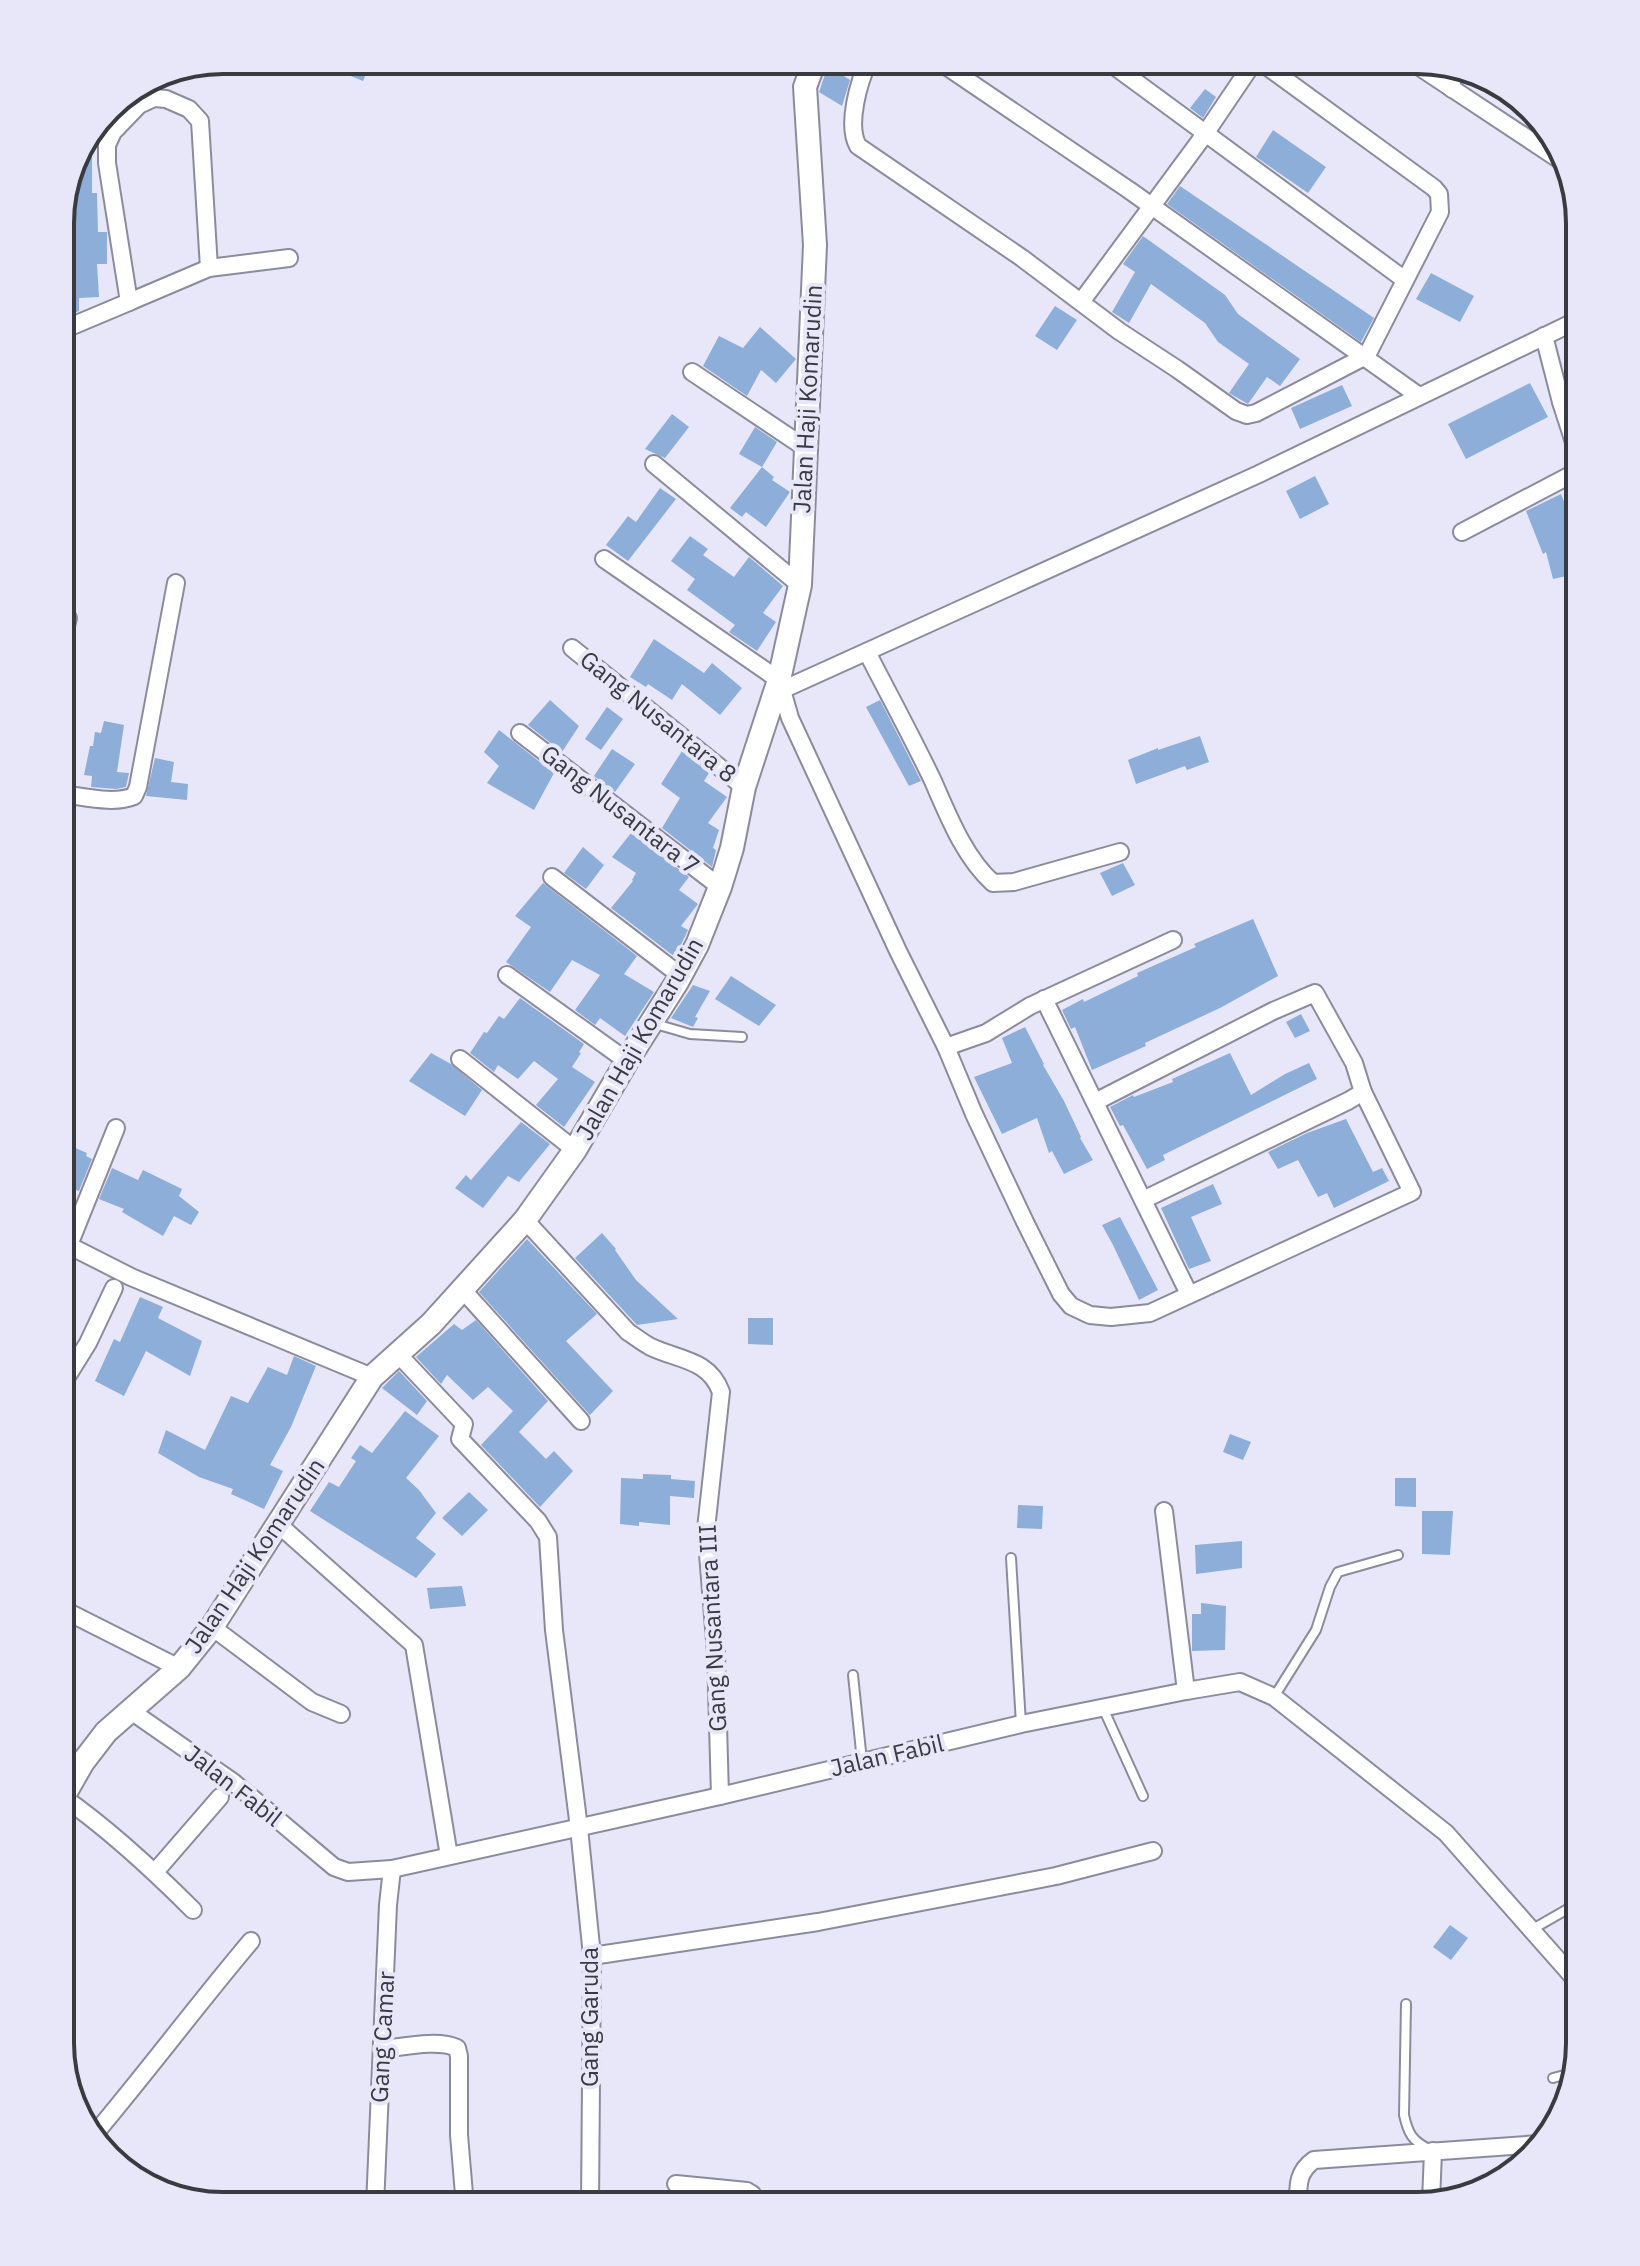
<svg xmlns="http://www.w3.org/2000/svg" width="1640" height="2266" viewBox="0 0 1640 2266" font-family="'IBM Plex Sans',sans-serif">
<rect width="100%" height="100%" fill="#e8e7fa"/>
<g fill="#8caed8">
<polygon points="352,60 372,60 363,81 346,74"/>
<polygon points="828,66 850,80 842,106 819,92"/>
<polygon points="1205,89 1216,97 1203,118 1190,108"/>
<polygon points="1273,130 1326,167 1308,193 1256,157"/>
<polygon points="80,148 92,148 92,193 97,193 98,232 107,232 107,264 97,264 99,297 79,298 79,311 60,319 60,212 77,151"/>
<polygon points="1180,186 1374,318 1361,342 1167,204"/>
<polygon points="1143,236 1225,295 1238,314 1300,359 1280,386 1267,377 1248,404 1229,393 1249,364 1218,342 1205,323 1151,284 1129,323 1112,312 1135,272 1123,264"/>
<polygon points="1431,273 1474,296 1460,322 1416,299"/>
<polygon points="1055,306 1077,320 1057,350 1035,336"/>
<polygon points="760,327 796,359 776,383 761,370 747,396 703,366 719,336 743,348"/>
<polygon points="1530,383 1548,417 1466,459 1448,424"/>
<polygon points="1342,385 1352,406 1300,429 1291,408"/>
<polygon points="672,414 689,427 665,458 645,449"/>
<polygon points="755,427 777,442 762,467 739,454"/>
<polygon points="762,467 774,477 772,480 790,492 766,527 746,512 742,517 730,508"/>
<polygon points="1315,476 1329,504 1300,519 1286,491"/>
<polygon points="660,488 676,499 628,561 606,545 628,516 636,522"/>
<polygon points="1561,494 1579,539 1575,541 1580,561 1580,573 1553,579 1546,552 1543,554 1526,511"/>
<polygon points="690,536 708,549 703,555 734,577 749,557 783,586 763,613 776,622 757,651 729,632 735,625 687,590 695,579 671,561"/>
<polygon points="654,639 704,673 712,663 742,688 720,715 682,684 672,700 648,684 646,687 630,677"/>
<polygon points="550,700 579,726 562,752 528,725"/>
<polygon points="880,700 907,753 921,781 909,786 866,707"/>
<polygon points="607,707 623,719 601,750 585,739"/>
<polygon points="104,721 124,725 117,772 129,773 126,787 116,789 91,787 92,776 84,775 90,746 93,746 95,732 101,733"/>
<polygon points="499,730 554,773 534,810 487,783 499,766 484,752"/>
<polygon points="1200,736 1209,762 1187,770 1185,766 1136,784 1128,760 1158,748 1158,750"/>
<polygon points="612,749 635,764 615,792 594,776"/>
<polygon points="682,751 709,773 704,781 727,797 708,823 719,830 713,848 716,850 712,867 662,828 680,798 661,784"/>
<polygon points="155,758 174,762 171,782 188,784 187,800 146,796"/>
<polygon points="631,833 689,877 679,890 698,904 681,926 688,930 675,957 611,908 633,881 632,880 636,873 612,857"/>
<polygon points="583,847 604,865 586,889 564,873"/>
<polygon points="1123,863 1135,885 1112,896 1100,873"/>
<polygon points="543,883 637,956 624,974 654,992 625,1036 600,1018 595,1025 575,1010 600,975 572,960 550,992 506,962 531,927 515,916"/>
<polygon points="1253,919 1278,976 1220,1008 1145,1043 1146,1046 1092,1070 1075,1027 1071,1029 1062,1010 1083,999 1084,1002 1138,976 1137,973 1196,947 1194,944"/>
<polygon points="731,976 776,1005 759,1026 715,999"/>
<polygon points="693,985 710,991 695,1017 698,1018 693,1027 671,1018"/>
<polygon points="520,998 584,1044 579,1052 581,1053 572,1067 595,1082 564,1127 536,1105 558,1079 534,1061 518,1079 498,1065 494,1072 470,1053 484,1032 487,1033 499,1016 504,1019"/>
<polygon points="1301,1014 1310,1031 1295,1038 1286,1022"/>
<polygon points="1025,1027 1044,1064 1043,1065 1064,1101 1081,1137 1080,1138 1093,1160 1064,1174 1052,1151 1049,1153 1037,1118 1002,1134 974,1077 1012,1063 1002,1038"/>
<polygon points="431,1053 451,1064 482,1090 465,1116 409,1081"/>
<polygon points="1230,1053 1251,1095 1285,1074 1309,1063 1317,1079 1163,1155 1165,1160 1147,1169 1123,1125 1120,1126 1110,1107 1133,1095 1134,1097 1173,1082 1172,1079"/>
<polygon points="1346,1119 1373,1172 1382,1168 1389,1181 1334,1208 1327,1193 1318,1197 1298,1160 1278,1169 1268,1152 1307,1133"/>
<polygon points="521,1122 550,1144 519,1182 508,1176 483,1208 455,1188 466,1175 471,1180"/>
<polygon points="66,1144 87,1153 86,1156 92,1159 79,1191 60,1184 60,1157"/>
<polygon points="112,1168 138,1180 143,1170 182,1189 179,1196 199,1212 191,1225 174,1216 163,1236 122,1212 124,1209 99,1199"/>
<polygon points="1213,1184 1222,1204 1191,1217 1211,1261 1189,1269 1161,1208"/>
<polygon points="1120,1217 1158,1290 1139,1300 1113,1245 1102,1225"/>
<polygon points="602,1233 616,1249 615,1250 636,1280 678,1319 637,1325 575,1258"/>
<polygon points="527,1239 597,1314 566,1341 613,1391 590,1415 479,1292"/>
<polygon points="140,1297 163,1307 158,1318 202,1341 190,1376 146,1351 124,1396 95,1381 114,1339 120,1342"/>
<polygon points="748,1318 773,1318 773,1345 748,1344"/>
<polygon points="476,1320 548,1401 519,1432 546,1459 554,1451 573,1471 540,1507 481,1445 513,1411 488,1387 473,1400 447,1375 441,1384 416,1357 454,1324 462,1330"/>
<polygon points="294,1356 316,1366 291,1427 270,1465 283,1471 264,1509 231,1494 233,1489 199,1477 158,1453 166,1430 205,1450 231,1396 248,1403 268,1367 287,1375"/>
<polygon points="399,1371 427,1401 417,1415 382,1388"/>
<polygon points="405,1411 439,1436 406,1478 419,1490 436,1513 416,1538 436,1554 416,1578 310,1511 329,1482 339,1487 356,1461 351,1458 360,1445 372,1453"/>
<polygon points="1230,1434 1251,1442 1243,1460 1223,1452"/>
<polygon points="643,1474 671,1475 671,1479 695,1481 694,1498 670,1496 670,1525 639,1522 639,1526 620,1524 621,1478 643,1479"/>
<polygon points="1395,1478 1416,1478 1416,1507 1395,1506"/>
<polygon points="469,1492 488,1510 462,1536 442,1518"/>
<polygon points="1018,1505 1043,1506 1042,1529 1017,1528"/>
<polygon points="1422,1511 1453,1511 1450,1555 1422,1554"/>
<polygon points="1242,1541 1242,1568 1196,1574 1195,1545"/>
<polygon points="462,1586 466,1606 430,1609 427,1588"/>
<polygon points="1201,1603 1226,1606 1225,1650 1192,1651 1192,1614 1201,1614"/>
<polygon points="1450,1925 1468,1938 1451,1960 1433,1947"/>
</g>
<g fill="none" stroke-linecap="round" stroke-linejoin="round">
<g stroke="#8c8b9c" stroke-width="12">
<g id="lane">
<polyline points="652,1023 690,1034 742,1037"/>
<polyline points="1011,1558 1021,1724"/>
<polyline points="853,1675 862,1761"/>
<polyline points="1274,1697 1316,1630 1330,1587 1338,1572 1398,1555"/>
<polyline points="1103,1708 1143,1796"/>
<polyline points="1531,1930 1580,1902"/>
<path d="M1406,2004L1404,2115C1408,2133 1412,2141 1429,2149"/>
<polyline points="1553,2078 1572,2073"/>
</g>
</g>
<g stroke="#8c8b9c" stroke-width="20">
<g id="street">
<path d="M869,60C859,81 846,125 858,146L1022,258L1119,331L1177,369L1236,411L1247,415L1256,413L1364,357"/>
<polyline points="937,60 1129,190 1419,396"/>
<polyline points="1106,60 1405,280"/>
<polyline points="1258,60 1434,188 1439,194 1440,212 1366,357"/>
<polyline points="1409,60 1563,162"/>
<polyline points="1452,89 1452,68"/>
<polyline points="129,302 209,268 289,258"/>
<polyline points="1081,302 1205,134 1255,60"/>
<polyline points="60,331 129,302 107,163 107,145 113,132 139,105 154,98 166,99 189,109 200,121 209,268"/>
<polyline points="1544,336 1561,402 1580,461"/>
<polyline points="692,372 807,449"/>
<polyline points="1561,402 1580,397"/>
<polyline points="654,464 800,585"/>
<polyline points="1462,532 1580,470"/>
<polyline points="604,559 779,680 782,690 1259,474 1580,319"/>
<polyline points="572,648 744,787"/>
<polyline points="60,649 68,618"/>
<path d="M867,652C889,695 912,737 933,781C948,815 964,857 993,883L1014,882L1120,852"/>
<polyline points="782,690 790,718 898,951 946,1047 974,1114 1025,1222 1061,1294 1071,1306 1090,1315 1111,1317 1150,1313 1412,1192 1363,1092"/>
<polyline points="520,733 720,887"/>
<path d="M60,794C82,796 113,805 134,796L138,787L176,583"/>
<polyline points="552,877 681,976"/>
<polyline points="507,975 627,1061"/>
<polyline points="1044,999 1189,1294"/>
<polyline points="946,1047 986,1033 1030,1006 1173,940"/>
<polyline points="460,1059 575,1150"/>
<polyline points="1095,1102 1273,1011 1315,993 1354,1063 1363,1092 1348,1101 1143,1200"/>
<path d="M525,1220L628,1332C636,1337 643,1343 651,1347C678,1360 709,1359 721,1392L706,1529L716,1653L720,1796"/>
<polyline points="60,1241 131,1277 372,1377"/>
<polyline points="69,1245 116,1128"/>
<polyline points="461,1288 581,1421"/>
<polyline points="397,1353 464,1424 460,1439 538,1521 548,1537 554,1630 579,1828 592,1956 590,2206"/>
<polyline points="60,1388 88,1343 114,1288"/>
<polyline points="1164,1511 1186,1691"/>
<polyline points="278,1524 414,1645 449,1856"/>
<polyline points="60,1608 179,1668"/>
<polyline points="212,1627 312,1702 341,1714"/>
<polyline points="131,1711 233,1782 334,1867 348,1872 392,1869 720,1796 1021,1724 1186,1691 1240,1682 1274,1697 1446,1833 1574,1978 1580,1988"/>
<polyline points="60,1757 83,1762"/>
<path d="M63,1797C110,1830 153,1870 193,1910"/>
<polyline points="155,1872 220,1797"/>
<polyline points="592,1956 818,1922 1056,1876 1153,1851"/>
<path d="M383,2049C403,2047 438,2039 457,2048L459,2056V2135L465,2206"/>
<path d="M93,2136C147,2072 197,2005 251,1941"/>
<polyline points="676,2184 747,2191 752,2194 754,2206"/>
<polyline points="1431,2202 1433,2151"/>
<polyline points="375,2206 388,1905 392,1869"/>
<path d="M1298,2206C1298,2186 1297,2172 1314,2160L1539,2144"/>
</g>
</g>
<g stroke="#8c8b9c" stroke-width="26">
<polyline id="secondary" points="60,1802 83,1762 106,1732 179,1668 212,1627 372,1377 431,1324 525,1220 575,1150 627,1061 677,982 697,945 720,887 732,848 744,787 779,680 800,585 815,245 805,87 815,60"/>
</g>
<use href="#lane" stroke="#fff" stroke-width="8"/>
<use href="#street" stroke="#fff" stroke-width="16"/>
<use href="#secondary" stroke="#fff" stroke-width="22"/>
</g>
<g text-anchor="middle" stroke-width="8" stroke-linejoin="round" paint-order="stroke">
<g font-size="24" fill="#3a3a41" stroke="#e8e7fa">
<text transform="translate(808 399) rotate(-87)" y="8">Jalan Haji Komarudin</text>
<text transform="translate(658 717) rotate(39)" y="8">Gang Nusantara 8</text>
<text transform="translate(620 810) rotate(38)" y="8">Gang Nusantara 7</text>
<text transform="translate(640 1039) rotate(-60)" y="8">Jalan Haji Komarudin</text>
<text transform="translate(255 1556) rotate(-56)" y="8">Jalan Haji Komarudin</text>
<text transform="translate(713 1628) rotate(-93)" y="8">Gang Nusantara III</text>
<text transform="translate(887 1756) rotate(-13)" y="8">Jalan Fabil</text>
<text transform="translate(233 1786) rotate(38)" y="8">Jalan Fabil</text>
<text transform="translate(590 2017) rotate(-90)" y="8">Gang Garuda</text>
<text transform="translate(383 2037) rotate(-87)" y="8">Gang Camar</text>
</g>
</g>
<path d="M0 0H1640V2266H0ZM223 74H1417A149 149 0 0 1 1566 223V2043A149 149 0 0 1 1417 2192H223A149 149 0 0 1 74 2043V223A149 149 0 0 1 223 74Z" fill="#e8e7fa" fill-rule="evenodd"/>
<path fill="none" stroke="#3a3a41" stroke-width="4" d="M223 74H1417A149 149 0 0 1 1566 223V2043A149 149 0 0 1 1417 2192H223A149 149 0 0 1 74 2043V223A149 149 0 0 1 223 74Z"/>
</svg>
